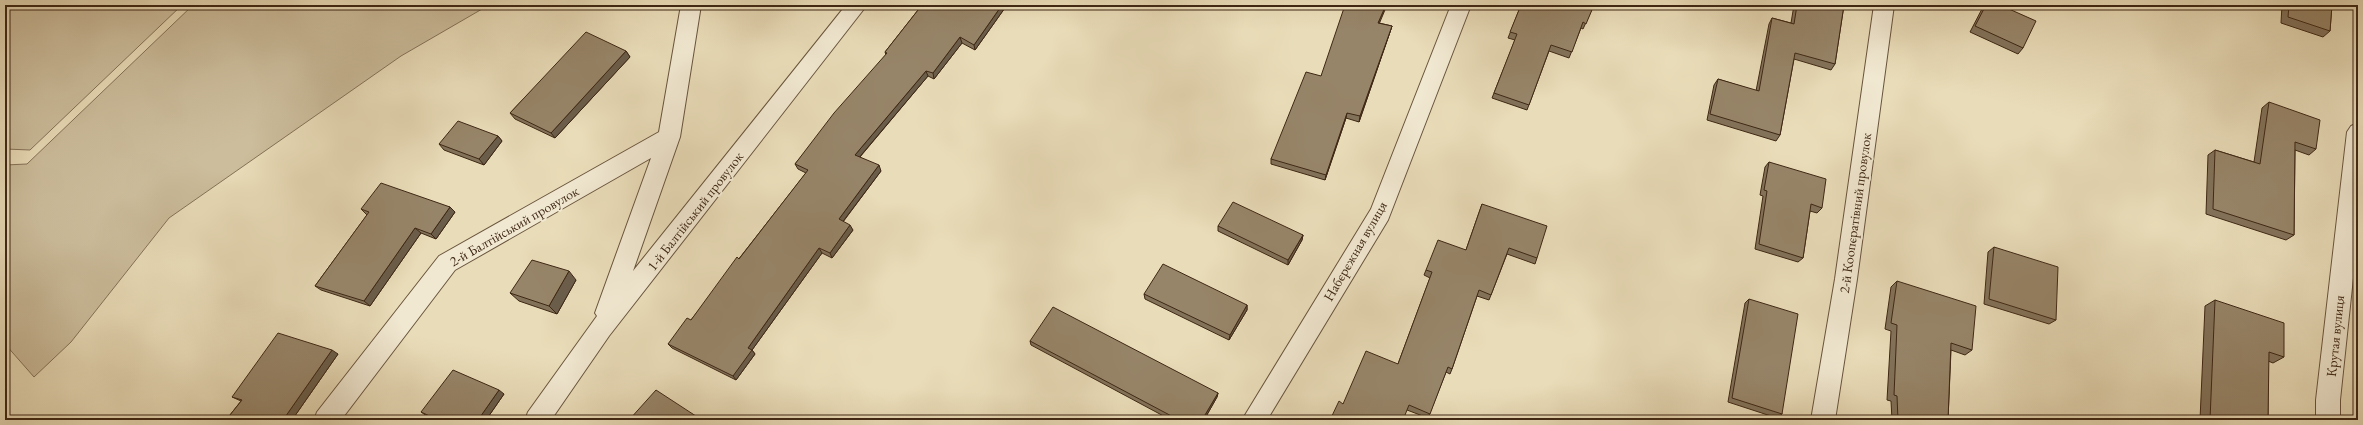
<svg xmlns="http://www.w3.org/2000/svg" width="2363" height="425" viewBox="0 0 2363 425" font-family="'EB Garamond',serif">
<rect width="100%" height="100%" fill="#e9dcb8"/>
<filter id="stains"><feTurbulence type="fractalNoise" baseFrequency=".005" numOctaves="4"/><feColorMatrix values="0 0 0 0 .2 0 0 0 0 .09 0 0 0 0 .02 0 0 0 .5 -.17"/></filter>
<radialGradient id="worn" r=".72"><stop offset=".6" stop-color="#630" stop-opacity="0"/><stop offset="1" stop-color="#630" stop-opacity=".3"/></radialGradient>
<g fill="#ccbd9c" stroke="#857258">
<polygon points="5,5 182,5 30,150 5,149"/>
<polygon points="193,5 489,5 401,56 169,218 71,342 34,377 5,344 5,165 27,164"/>
</g>
<g fill="none" stroke-linecap="round" stroke-linejoin="round">
<g stroke="#69543d" stroke-width="2">
<g id="minor">
<polygon points="681,5 701,5 680,137 633,271 846,5 867,5 609,336 551,420 525,420 528,412 597,316 595,313 651,158 455,270 341,420 314,420 317,412 439,256 659,132"/>
<polygon points="1451,5 1471,5 1388,220 1267,420 1242,420 1371,209"/>
<polygon points="1874,5 1894,5 1857,279 1835,420 1811,420 1835,279"/>
<polygon points="2358,123 2358,231 2340,400 2340,420 2316,420 2316,400 2347,132 2351,126"/>
</g>
</g>
<use href="#minor" fill="#f1e8d1" fill-rule="evenodd"/>
</g>
<g fill="#82725a" stroke="#3e2714">
<polygon points="922,5 1007,5 975,50 962,43 934,79 928,76 860,157 881,171 843,222 853,230 832,258 822,253 752,350 755,354 736,380 672,348 668,344 691,320 806,173 798,169 795,164 886,55 885,52"/>
<polygon points="1521,5 1594,5 1583,29 1581,28 1569,58 1549,51 1527,110 1492,98 1515,40 1508,38"/>
<polygon points="1794,5 1844,5 1835,64 1831,70 1794,59 1780,135 1776,141 1707,120 1714,85 1718,79 1756,91 1769,24 1772,18 1791,23"/>
<polygon points="1984,5 2000,5 2023,48 2018,54 1970,32"/>
<polygon points="2282,5 2332,5 2330,31 2323,37 2281,23"/>
<polygon points="1379,23 1392,26 1390,32 1359,122 1346,118 1325,180 1271,164 1271,159 1321,76"/>
<polygon points="626,51 630,57 555,138 515,119 510,113 532,90"/>
<polygon points="2269,102 2316,149 2309,155 2295,150 2294,235 2286,240 2206,214 2208,155 2215,150 2254,162 2262,108"/>
<polygon points="498,136 502,141 484,165 444,150 439,144"/>
<polygon points="1769,162 1822,208 1817,213 1810,211 1803,258 1798,262 1755,249 1763,196 1760,195 1765,167"/>
<polygon points="1482,204 1537,258 1535,264 1507,254 1489,300 1477,296 1452,369 1450,374 1446,372 1428,418 1407,410 1343,404 1398,364 1430,278 1424,275 1426,270 1466,250"/>
<polygon points="450,207 455,212 436,239 421,233 370,306 321,290 315,286 367,215 361,209"/>
<polygon points="1218,226 1303,235 1302,240 1288,265 1218,231"/>
<polygon points="1994,247 2056,320 2049,324 1984,304 1988,252"/>
<polygon points="576,280 557,314 519,301 510,293"/>
<polygon points="1897,281 1972,350 1965,355 1951,350 1948,420 1892,420 1891,401 1887,400 1891,331 1885,329 1891,287"/>
<polygon points="1144,294 1247,305 1247,310 1229,340 1145,299"/>
<polygon points="1749,299 1782,414 1777,418 1728,402 1745,303"/>
<polygon points="2215,300 2284,357 2273,363 2268,361 2268,420 2200,420 2205,306"/>
<polygon points="1030,341 1218,393 1217,397 1204,420 1171,420 1031,345"/>
<polygon points="338,354 292,420 226,420 241,401 232,397"/>
<polygon points="504,394 486,420 435,420 427,416 421,412"/>
</g>
<g fill="#6a5d4a" stroke="#3e2714">
<polygon points="1002,5 1007,5 975,50 974,45"/>
<polygon points="1386,5 1387,5 1377,29 1378,23"/>
<polygon points="1392,26 1390,32 1359,122 1360,116"/>
<polygon points="960,37 962,43 934,79 933,73"/>
<polygon points="626,51 630,57 555,138 551,133"/>
<polygon points="926,71 928,76 857,160 855,155"/>
<polygon points="1347,113 1346,118 1325,180 1326,175"/>
<polygon points="498,136 502,141 484,165 479,159"/>
<polygon points="879,165 881,171 841,224 839,219"/>
<polygon points="450,207 455,212 436,239 431,234"/>
<polygon points="850,225 853,230 832,258 830,253"/>
<polygon points="415,228 421,233 370,306 364,301"/>
<polygon points="1303,235 1302,240 1288,265 1288,260"/>
<polygon points="819,248 822,253 752,350 755,354 736,380 733,376 748,348"/>
<polygon points="569,271 576,280 557,314 549,306"/>
<polygon points="1247,305 1247,310 1229,340 1230,335"/>
<polygon points="332,350 338,354 292,420 283,420"/>
<polygon points="499,390 504,394 486,420 478,420"/>
<polygon points="1218,393 1217,397 1204,420 1202,420"/>
</g>
<g fill="#978569" stroke="#3e2714">
<polygon points="922,5 1002,5 974,45 960,37 933,73 926,71 855,155 879,165 839,219 850,225 830,253 819,248 748,348 752,350 733,376 668,344 687,318 691,320 737,257 739,259 808,170 795,164 834,113 887,53 885,52"/>
<polygon points="1345,5 1386,5 1378,23 1392,26 1360,116 1347,113 1326,175 1271,159 1306,72 1321,76"/>
<polygon points="1521,5 1594,5 1586,24 1583,22 1572,52 1551,45 1529,105 1494,93 1517,34 1510,32"/>
<polygon points="1797,5 1844,5 1835,64 1795,53 1780,135 1710,114 1718,79 1759,91 1772,18 1794,24"/>
<polygon points="1986,5 2000,5 2036,21 2023,48 1975,26"/>
<polygon points="2289,5 2332,5 2330,31 2288,17"/>
<polygon points="586,32 626,51 551,133 510,113"/>
<polygon points="2269,102 2320,120 2316,149 2295,142 2294,235 2213,209 2215,150 2260,164"/>
<polygon points="458,121 498,136 479,159 439,144"/>
<polygon points="1769,162 1826,179 1822,208 1811,204 1803,258 1759,244 1767,191 1764,190"/>
<polygon points="381,183 450,207 431,234 415,228 364,301 315,286 369,212 361,209"/>
<polygon points="1233,202 1303,235 1288,260 1218,226"/>
<polygon points="1482,204 1547,226 1537,258 1509,248 1491,295 1479,290 1452,369 1448,367 1430,414 1409,405 1403,420 1330,420 1339,401 1343,404 1366,351 1398,364 1432,272 1426,270 1438,240 1466,250"/>
<polygon points="1994,247 2058,267 2056,320 1989,299"/>
<polygon points="532,260 569,271 549,306 510,293"/>
<polygon points="1163,264 1247,305 1230,335 1144,294"/>
<polygon points="1897,281 1976,306 1972,350 1951,343 1948,420 1898,420 1897,396 1894,395 1897,325 1891,323"/>
<polygon points="1749,299 1798,314 1782,414 1732,398"/>
<polygon points="2215,300 2284,323 2284,357 2269,352 2268,420 2210,420"/>
<polygon points="1053,307 1218,393 1202,420 1179,420 1030,341"/>
<polygon points="278,333 332,350 283,420 226,420 242,400 232,397"/>
<polygon points="453,370 499,390 478,420 438,420 421,412"/>
<polygon points="656,390 702,420 629,420"/>
</g>
<g text-anchor="middle" stroke-width="4" stroke-linejoin="round" paint-order="stroke">
<g font-size="14" fill="#3e2714" stroke="#f1e8d1">
<text transform="translate(695 211) rotate(-52)" y="5">1-й Балтійський провулок</text>
<text transform="translate(1855 213) rotate(-82)" y="5">2-й Коопєратівний провулок</text>
<text transform="translate(514 226) rotate(-30)" y="5">2-й Балтійський провулок</text>
<text transform="translate(1355 251) rotate(-60)" y="5">Набєрєжная вулиця</text>
<text transform="translate(2335 336) rotate(-84)" y="5">Крутая вулиця</text>
</g>
</g>
<rect width="2363" height="425" fill="none" stroke="#e9dcb8" stroke-width="20"/>
<rect x="6" y="6" width="2351" height="413" fill="none" stroke="#3e2714" stroke-width="2"/>
<rect x="10" y="10" width="2343" height="405" fill="none" stroke="#3e2714"/>
<rect width="100%" height="100%" filter="url(#stains)"/>
<rect width="100%" height="100%" fill="url(#worn)"/>
</svg>
